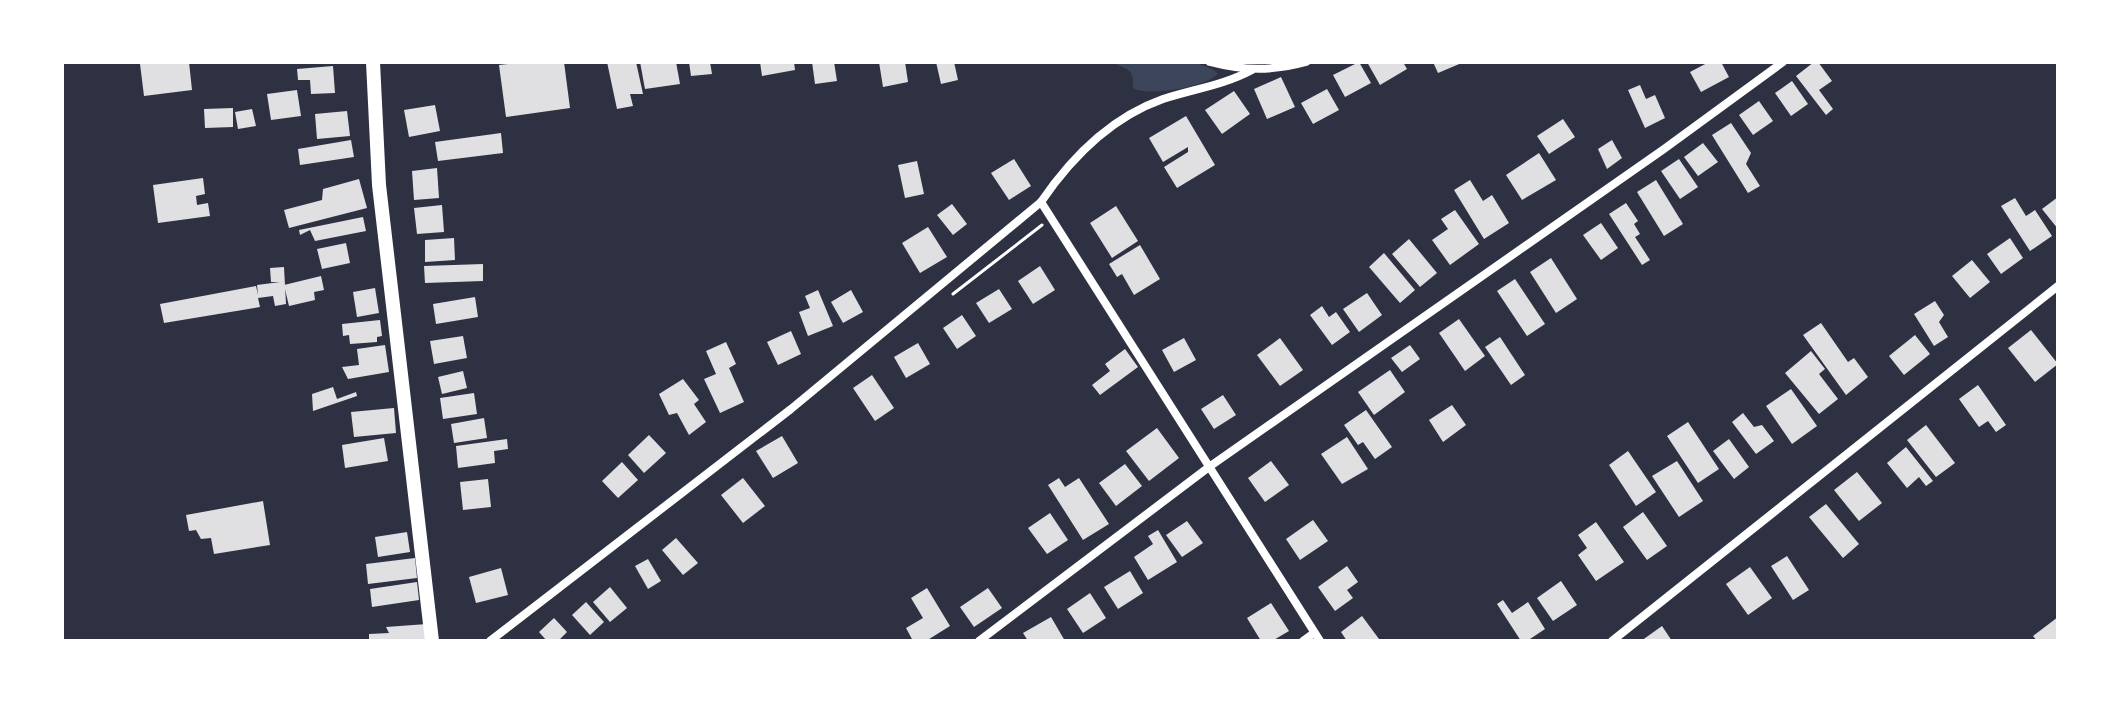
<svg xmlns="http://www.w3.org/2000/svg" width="2120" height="703" viewBox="0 0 2120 703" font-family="'Golos Text',sans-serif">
<rect width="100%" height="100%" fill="#2d3142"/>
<path fill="#3c4559" d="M1111,62C1136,62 1202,55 1218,74C1206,87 1147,97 1133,88C1134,67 1127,70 1111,62Z"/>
<g fill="#e0e0e3">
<polygon points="157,62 189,62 192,90 144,96 140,64"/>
<polygon points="523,62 564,62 570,108 506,117 499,65"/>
<polygon points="607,62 636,62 643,94 630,94 633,106 617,109"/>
<polygon points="640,62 676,62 680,84 645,89"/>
<polygon points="689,62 710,62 712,74 691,76"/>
<polygon points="760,62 794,62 795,70 762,76"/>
<polygon points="812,62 834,62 837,81 815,84"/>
<polygon points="879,62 905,62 908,82 883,87"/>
<polygon points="936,62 954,62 958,80 941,84"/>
<polygon points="1359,62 1371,83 1345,97 1333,75"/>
<polygon points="1367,62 1403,62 1407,69 1380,85"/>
<polygon points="1433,62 1464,62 1438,73"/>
<polygon points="1709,62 1721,62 1729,77 1701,92 1690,72"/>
<polygon points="1814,62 1818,62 1832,81 1819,90 1833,109 1826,115 1796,76"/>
<polygon points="333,66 335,93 311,94 310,80 298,80 297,69"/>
<polygon points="1281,77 1295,107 1267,119 1254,89"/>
<polygon points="1792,81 1808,104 1791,116 1775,93"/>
<polygon points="1640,85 1646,99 1655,95 1665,118 1645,128 1628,90"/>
<polygon points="1327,89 1339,110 1313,124 1301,103"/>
<polygon points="297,90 301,116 271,120 267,94"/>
<polygon points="1234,91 1250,114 1222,134 1205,110"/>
<polygon points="1759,101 1773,121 1753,135 1739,115"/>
<polygon points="435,105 440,131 409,137 404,110"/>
<polygon points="233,108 233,127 205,128 204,109"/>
<polygon points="252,109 256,126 238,129 235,112"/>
<polygon points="347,111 350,136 317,139 315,114"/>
<polygon points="1186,116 1215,165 1177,188 1164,167 1188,152 1188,147 1163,162 1149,138"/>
<polygon points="1563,119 1575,137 1549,154 1537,136"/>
<polygon points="1731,123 1751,153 1746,164 1760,186 1748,193 1712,135"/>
<polygon points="501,133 503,153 438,161 435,142"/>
<polygon points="351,140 354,157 300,165 298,149"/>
<polygon points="1612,140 1622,158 1607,169 1598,149"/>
<polygon points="1703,143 1718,162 1698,176 1684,157"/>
<polygon points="1539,153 1556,180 1522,200 1506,175"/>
<polygon points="1014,159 1031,186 1009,200 991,173"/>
<polygon points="1679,159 1698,187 1680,199 1661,171"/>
<polygon points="917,161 924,194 905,198 898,165"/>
<polygon points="437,168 439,198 414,200 412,171"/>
<polygon points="203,178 205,194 196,196 197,205 208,203 210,216 158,223 153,185"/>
<polygon points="359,179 367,208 289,228 284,210 322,200 323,189"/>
<polygon points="1470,180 1483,201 1492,195 1509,223 1484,239 1454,190"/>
<polygon points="1656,180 1683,224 1664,236 1637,192"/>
<polygon points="2058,197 2058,229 2042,209"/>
<polygon points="2015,198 2026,216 2035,210 2052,236 2030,251 2001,206"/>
<polygon points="1626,203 1638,221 1634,224 1640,234 1635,237 1650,260 1642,265 1609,214"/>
<polygon points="952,204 967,224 953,235 937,215"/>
<polygon points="442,205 444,232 417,234 414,208"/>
<polygon points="1116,206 1138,241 1112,258 1090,223"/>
<polygon points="1455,210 1479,244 1450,265 1432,240 1448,229 1441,219"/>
<polygon points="363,217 366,231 315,241 310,230 300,235 299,230"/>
<polygon points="1601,223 1618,248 1601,260 1583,235"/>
<polygon points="928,227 947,257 920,273 902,243"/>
<polygon points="454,238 455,260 425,262 425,240"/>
<polygon points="2010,238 2023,258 2001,274 1987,254"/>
<polygon points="1409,239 1437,273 1420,287 1392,254"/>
<polygon points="346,243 350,263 322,269 317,249"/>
<polygon points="1140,245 1160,279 1134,295 1122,274 1117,277 1109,264"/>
<polygon points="1384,253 1415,290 1400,303 1369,267"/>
<polygon points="1551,258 1577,299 1556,313 1530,272"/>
<polygon points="1972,260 1990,282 1970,298 1952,276"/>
<polygon points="483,264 483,281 425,283 424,266"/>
<polygon points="1040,266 1055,290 1033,304 1018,281"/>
<polygon points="284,267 286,304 275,306 273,296 258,298 260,307 164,323 160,304 256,286 258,295 257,285 280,282 271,282 270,268"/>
<polygon points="321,276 324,290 314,292 315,300 289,306 284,285"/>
<polygon points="1515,279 1545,324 1527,336 1497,291"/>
<polygon points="375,288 379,313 357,317 353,292"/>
<polygon points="999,289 1012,309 989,323 976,303"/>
<polygon points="818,290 833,326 808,336 799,312 810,308 805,296"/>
<polygon points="851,290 863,312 843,323 831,302"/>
<polygon points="1367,293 1382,315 1359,332 1343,309"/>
<polygon points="475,297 478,317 436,324 433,304"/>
<polygon points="1935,301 1944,315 1939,322 1948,337 1934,346 1914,314"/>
<polygon points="1322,306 1329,317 1336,312 1350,332 1332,345 1310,315"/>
<polygon points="962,315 976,336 957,349 943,328"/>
<polygon points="1459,319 1485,356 1465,371 1439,333"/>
<polygon points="380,320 382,336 377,337 377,342 350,344 349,335 343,336 342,324"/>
<polygon points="1821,323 1848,362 1854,358 1868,377 1846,395 1803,335"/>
<polygon points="2031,330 2058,364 2035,382 2008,348"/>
<polygon points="791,331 801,354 778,365 767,342"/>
<polygon points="1915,335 1930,354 1904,375 1889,356"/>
<polygon points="463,336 467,358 434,364 430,341"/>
<polygon points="1500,337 1525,375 1511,385 1485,347"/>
<polygon points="1184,338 1196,360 1174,372 1162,350"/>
<polygon points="1280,338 1303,370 1280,386 1257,355"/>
<polygon points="726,342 736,364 729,368 744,402 720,413 704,379 716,374 706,351"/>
<polygon points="918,343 930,364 906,378 894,357"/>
<polygon points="385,345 389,372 348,379 342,367 359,365 357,349"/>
<polygon points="1410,345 1420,359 1402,372 1391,358"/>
<polygon points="1125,349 1138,367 1100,395 1092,385 1110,371 1105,364"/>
<polygon points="1811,351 1825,369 1819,374 1838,399 1819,414 1785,373"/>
<polygon points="1390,370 1405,392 1374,415 1358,392"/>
<polygon points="463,371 467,388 442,394 438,377"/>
<polygon points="872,375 894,408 875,421 853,388"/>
<polygon points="683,379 699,400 694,404 706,422 689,435 677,413 669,415 659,394"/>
<polygon points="1978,385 2006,425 1996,432 1988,421 1979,427 1959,399"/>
<polygon points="333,387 337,399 356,392 357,396 313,411 312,394"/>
<polygon points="1791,389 1817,426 1792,444 1766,406"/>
<polygon points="474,393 477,414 443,419 440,398"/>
<polygon points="1223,395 1236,415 1214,429 1201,409"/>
<polygon points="1452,405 1466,425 1443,442 1429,420"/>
<polygon points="394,408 396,433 354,437 351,412"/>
<polygon points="1366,410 1392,447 1375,459 1363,442 1358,445 1344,425"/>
<polygon points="1743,413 1754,427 1762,425 1774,441 1756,454 1732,422"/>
<polygon points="484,418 487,438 454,443 451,424"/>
<polygon points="1688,422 1719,469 1698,483 1667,436"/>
<polygon points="1926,425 1955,463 1936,477 1907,440"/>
<polygon points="1157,428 1179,458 1149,481 1126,451"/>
<polygon points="649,435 666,453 644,473 628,455"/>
<polygon points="782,436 798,463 773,478 756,451"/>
<polygon points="1347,437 1368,469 1342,484 1321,454"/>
<polygon points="384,438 388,461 345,468 342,445"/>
<polygon points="507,439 508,449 494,451 495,463 458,468 456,446"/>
<polygon points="1729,439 1749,467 1734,479 1713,451"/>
<polygon points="1906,447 1933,481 1926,486 1919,477 1907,488 1887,463"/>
<polygon points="1628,451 1656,492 1636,506 1609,465"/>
<polygon points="1271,461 1289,485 1265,502 1248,478"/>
<polygon points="1677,461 1703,501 1679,517 1652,476"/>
<polygon points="622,462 638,480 618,498 602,481"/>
<polygon points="1125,464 1142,486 1116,506 1099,483"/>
<polygon points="1857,472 1882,503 1859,521 1834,490"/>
<polygon points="743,478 765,506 743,523 721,495"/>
<polygon points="1059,478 1065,487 1079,478 1109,524 1083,540 1048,485"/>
<polygon points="488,479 491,507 463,510 460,482"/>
<polygon points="263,501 270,545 214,554 211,538 201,539 196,530 189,531 186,515"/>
<polygon points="1826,504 1859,544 1843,558 1809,517"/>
<polygon points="1643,512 1667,546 1647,560 1623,527"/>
<polygon points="1050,513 1068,540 1047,554 1028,528"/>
<polygon points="1313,520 1328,541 1300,560 1286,539"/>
<polygon points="1187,521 1203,543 1182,557 1166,535"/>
<polygon points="1596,522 1624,562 1596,581 1578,555 1587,548 1578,535"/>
<polygon points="1158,530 1177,562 1148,580 1134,557 1153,544 1148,536"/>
<polygon points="407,532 410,552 378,557 375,537"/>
<polygon points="676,538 698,563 683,575 662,550"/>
<polygon points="1787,556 1809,590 1793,600 1771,566"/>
<polygon points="415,558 417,578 368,584 366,564"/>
<polygon points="648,559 661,581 648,589 635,566"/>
<polygon points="1347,566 1358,582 1347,590 1353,598 1335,611 1318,587"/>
<polygon points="1750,567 1772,598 1748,615 1726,584"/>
<polygon points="501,568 508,595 476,603 469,577"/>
<polygon points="1130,571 1143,593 1118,609 1104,587"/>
<polygon points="1561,581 1577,605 1553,621 1537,598"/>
<polygon points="417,582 419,600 372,607 370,589"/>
<polygon points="610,587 627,608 610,622 593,602"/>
<polygon points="927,588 950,626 926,641 913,641 906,628 923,618 911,598"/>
<polygon points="988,588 1002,608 974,627 960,607"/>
<polygon points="1090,593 1106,618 1083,633 1067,609"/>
<polygon points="1503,600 1512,613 1528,602 1545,629 1527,641 1521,641 1497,604"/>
<polygon points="586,602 604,622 590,635 572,615"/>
<polygon points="1271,603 1289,631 1272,641 1261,641 1247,618"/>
<polygon points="1362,616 1379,639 1347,641 1341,632"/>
<polygon points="1051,617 1065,641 1028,641 1023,633"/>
<polygon points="2058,617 2058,641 2037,641 2033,636"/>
<polygon points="554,618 567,632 560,639 562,641 547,641 539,632"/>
<polygon points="427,624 428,641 369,641 369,634 389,633 386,627"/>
<polygon points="1662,626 1672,641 1641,641"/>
</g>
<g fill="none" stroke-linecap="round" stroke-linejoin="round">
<polyline stroke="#fff" stroke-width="3" points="953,294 1042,225"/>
<g stroke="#fff" stroke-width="8">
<path d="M1210,62C1244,71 1273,71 1306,62"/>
<polyline points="1041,202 1320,641"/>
<path d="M490,641L791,409L1041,202C1071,158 1112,117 1163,99C1194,89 1224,85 1252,70"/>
<polyline points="979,641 1209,467 1664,149 1783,62"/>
<polyline points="1303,641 1314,633"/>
<polyline points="1612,641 2058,286"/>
</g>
<polyline stroke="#fff" stroke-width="14" points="373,62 379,185 432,641"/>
</g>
<rect width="2120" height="703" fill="none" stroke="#ffffff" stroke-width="128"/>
</svg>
